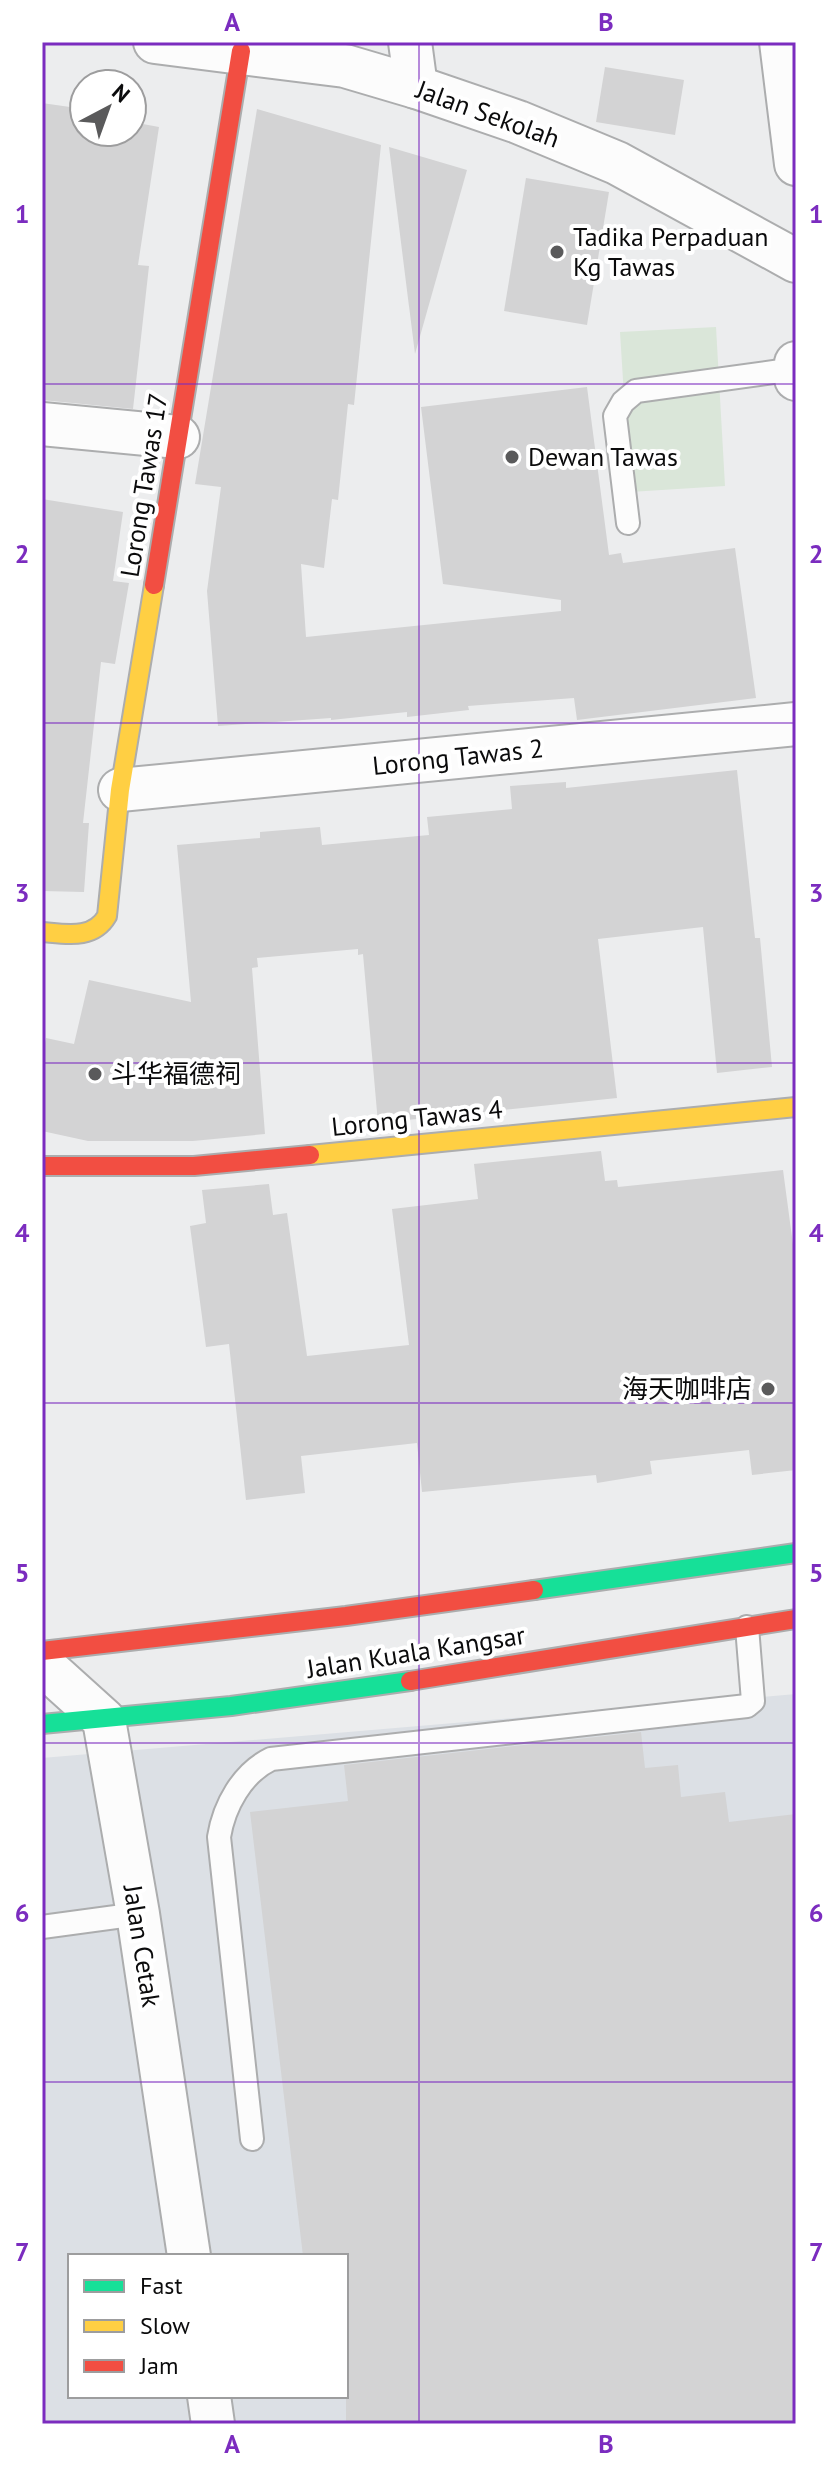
<svg xmlns="http://www.w3.org/2000/svg" width="838" height="2466" viewBox="0 0 838 2466" font-family="'PT Sans','Noto Sans SC',sans-serif">
<rect width="100%" height="100%" fill="#ecedee"/>
<path fill="#dce0e5" fill-rule="evenodd" d="M796,1694V2424H42V1758ZM70,2256H346V2396H70Z"/>
<polygon fill="#dae6d9" points="716,327 725,486 630,492 620,332"/>
<g fill="#d3d3d4">
<polygon points="605,67 684,80 675,135 596,122"/>
<polygon points="42,103 84,109 84,132 132,132 132,122 159,127 138,265 149,266 133,409 42,400"/>
<polygon points="257,109 381,145 354,405 348,404 338,500 332,499 324,568 301,564 306,637 561,611 561,600 443,584 421,407 587,387 609,555 621,553 623,563 735,548 756,698 577,720 574,698 468,706 469,710 407,717 407,712 331,720 331,718 218,726 207,591 221,487 195,484"/>
<polygon points="389,147 467,170 415,354"/>
<polygon points="526,178 609,192 587,325 504,311"/>
<polygon points="42,499 123,512 113,581 129,583 115,664 101,662 83,823 89,823 84,892 42,891"/>
<polygon points="737,770 755,938 760,938 772,1067 717,1073 703,927 598,939 617,1098 378,1123 363,954 358,955 358,949 257,958 258,967 252,968 265,1134 193,1141 88,1141 42,1131 42,1057 46,1038 74,1044 89,980 191,1002 177,845 260,838 260,832 320,827 322,845 429,835 427,817 512,809 510,786 566,782 566,788"/>
<polygon points="601,1151 605,1181 617,1180 618,1187 783,1170 796,1267 796,1470 752,1475 749,1450 650,1461 652,1474 597,1483 596,1475 422,1492 417,1443 301,1456 305,1493 246,1500 229,1344 206,1347 190,1226 206,1223 202,1190 269,1184 273,1215 287,1213 307,1356 409,1345 392,1209 478,1199 474,1164"/>
<polygon points="641,1732 645,1768 678,1765 681,1797 725,1792 729,1822 796,1814 796,2424 346,2424 346,2256 303,2256 250,1812 348,1801 344,1765"/>
</g>
<g fill="none" stroke-linecap="round" stroke-linejoin="round">
<g stroke="#acadae" stroke-width="26">
<g id="lane">
<polyline points="628,523 615,416 623,402 636,391 795,369"/>
<polyline points="42,1927 138,1914"/>
<path d="M252,2139L219,1837C224,1806 242,1773 271,1759L747,1706L753,1701L747,1627"/>
</g>
</g>
<g stroke="#acadae" stroke-width="46">
<g id="street">
<polyline points="155,42 345,66 416,87 518,122 617,163 796,261"/>
<polyline points="410,42 416,87"/>
<polyline points="781,42 796,164"/>
<polyline points="796,363 796,379"/>
<polyline points="42,424 178,437"/>
<polyline points="120,790 796,724"/>
<polyline points="42,1664 104,1720 138,1914 189,2256"/>
<polyline points="209,2396 213,2424"/>
</g>
</g>
<g stroke="#acadae" stroke-width="22">
<g id="fast">
<polyline points="534,1590 796,1553"/>
<polyline points="42,1724 231,1706 410,1681"/>
</g>
</g>
<g stroke="#acadae" stroke-width="22">
<g id="slow">
<path d="M42,932C66,934 93,940 107,916L120,790L154,585"/>
<polyline points="310,1155 796,1107"/>
</g>
</g>
<g stroke="#acadae" stroke-width="22">
<g id="jam">
<polyline points="154,585 241,51"/>
<polyline points="42,1166 194,1166 310,1155"/>
<polyline points="42,1651 346,1616 534,1590"/>
<polyline points="410,1681 796,1619"/>
</g>
</g>
<use href="#lane" stroke="#fcfcfc" stroke-width="22"/>
<use href="#street" stroke="#fcfcfc" stroke-width="42"/>
<use href="#fast" stroke="#16e098" stroke-width="18"/>
<use href="#slow" stroke="#ffcf43" stroke-width="18"/>
<use href="#jam" stroke="#f24e42" stroke-width="18"/>
</g>
<path fill="none" stroke="#7b2cbf" stroke-width="2" stroke-opacity="0.55" d="M419,42V2424M42,384H796M42,723H796M42,1063H796M42,1403H796M42,1743H796M42,2082H796"/>
<g fill="#5a5a5b" stroke="#fff" stroke-width="3">
<circle cx="557" cy="252" r="8"/>
<circle cx="512" cy="457" r="8"/>
<circle cx="95" cy="1074" r="8"/>
<circle cx="768" cy="1389" r="8"/>
</g>
<g text-anchor="middle" stroke-width="8" stroke-linejoin="round" paint-order="stroke">
<g font-size="26" fill="#0b0b0c" stroke="#fff">
<text transform="translate(488 114) rotate(20)" y="9">Jalan Sekolah</text>
<text transform="translate(144 485) rotate(-81)" y="9">Lorong Tawas 17</text>
<text transform="translate(458 757) rotate(-6)" y="9">Lorong Tawas 2</text>
<text transform="translate(417 1118) rotate(-6)" y="9">Lorong Tawas 4</text>
<text transform="translate(416 1652) rotate(-9)" y="9">Jalan Kuala Kangsar</text>
<text transform="translate(142 1946) rotate(81)" y="9">Jalan Cetak</text>
</g>
<g font-size="26" fill="#0b0b0c" stroke="#fff" text-anchor="start">
<text x="573" y="246">Tadika Perpaduan<tspan x="573" dy="30">Kg Tawas</tspan></text>
<text x="528" y="466">Dewan Tawas</text>
<text x="111" y="1083">斗华福德祠</text>
<text x="752" y="1398" text-anchor="end">海天咖啡店</text>
</g>
</g>
<rect width="838" height="2466" fill="none" stroke="#ffffff" stroke-width="88"/>
<rect x="68" y="2254" width="280" height="144" fill="#ffffff" stroke="#9d9d9e" stroke-width="2"/>
<rect x="84" y="2280" width="40" height="12" fill="#16e098" stroke="#9d9d9e" stroke-width="2"/>
<text x="140" y="2294" font-size="24" fill="#0b0b0c">Fast</text>
<rect x="84" y="2320" width="40" height="12" fill="#ffcf43" stroke="#9d9d9e" stroke-width="2"/>
<text x="140" y="2334" font-size="24" fill="#0b0b0c">Slow</text>
<rect x="84" y="2360" width="40" height="12" fill="#f24e42" stroke="#9d9d9e" stroke-width="2"/>
<text x="140" y="2374" font-size="24" fill="#0b0b0c">Jam</text>
<g transform="translate(108 108) rotate(41)"><circle r="38" fill="#ffffff" stroke="#9d9d9e" stroke-width="2"/>
<path d="M0-6L14 30L0 20L-14 30Z" fill="#5a5a5b"/>
<text y="-12" font-size="22" font-weight="bold" text-anchor="middle" fill="#0b0b0c">N</text>
</g>
<rect x="44" y="44" width="750" height="2378" fill="none" stroke="#7b2cbf" stroke-width="3"/>
<g font-size="26" text-anchor="middle" font-weight="bold" fill="#7b2cbf">
<text x="232" y="31">A</text>
<text x="606" y="31">B</text>
<text x="22" y="223">1</text>
<text x="816" y="223">1</text>
<text x="22" y="563">2</text>
<text x="816" y="563">2</text>
<text x="22" y="902">3</text>
<text x="816" y="902">3</text>
<text x="22" y="1242">4</text>
<text x="816" y="1242">4</text>
<text x="22" y="1582">5</text>
<text x="816" y="1582">5</text>
<text x="22" y="1922">6</text>
<text x="816" y="1922">6</text>
<text x="22" y="2261">7</text>
<text x="816" y="2261">7</text>
<text x="232" y="2453">A</text>
<text x="606" y="2453">B</text>
</g>
</svg>
